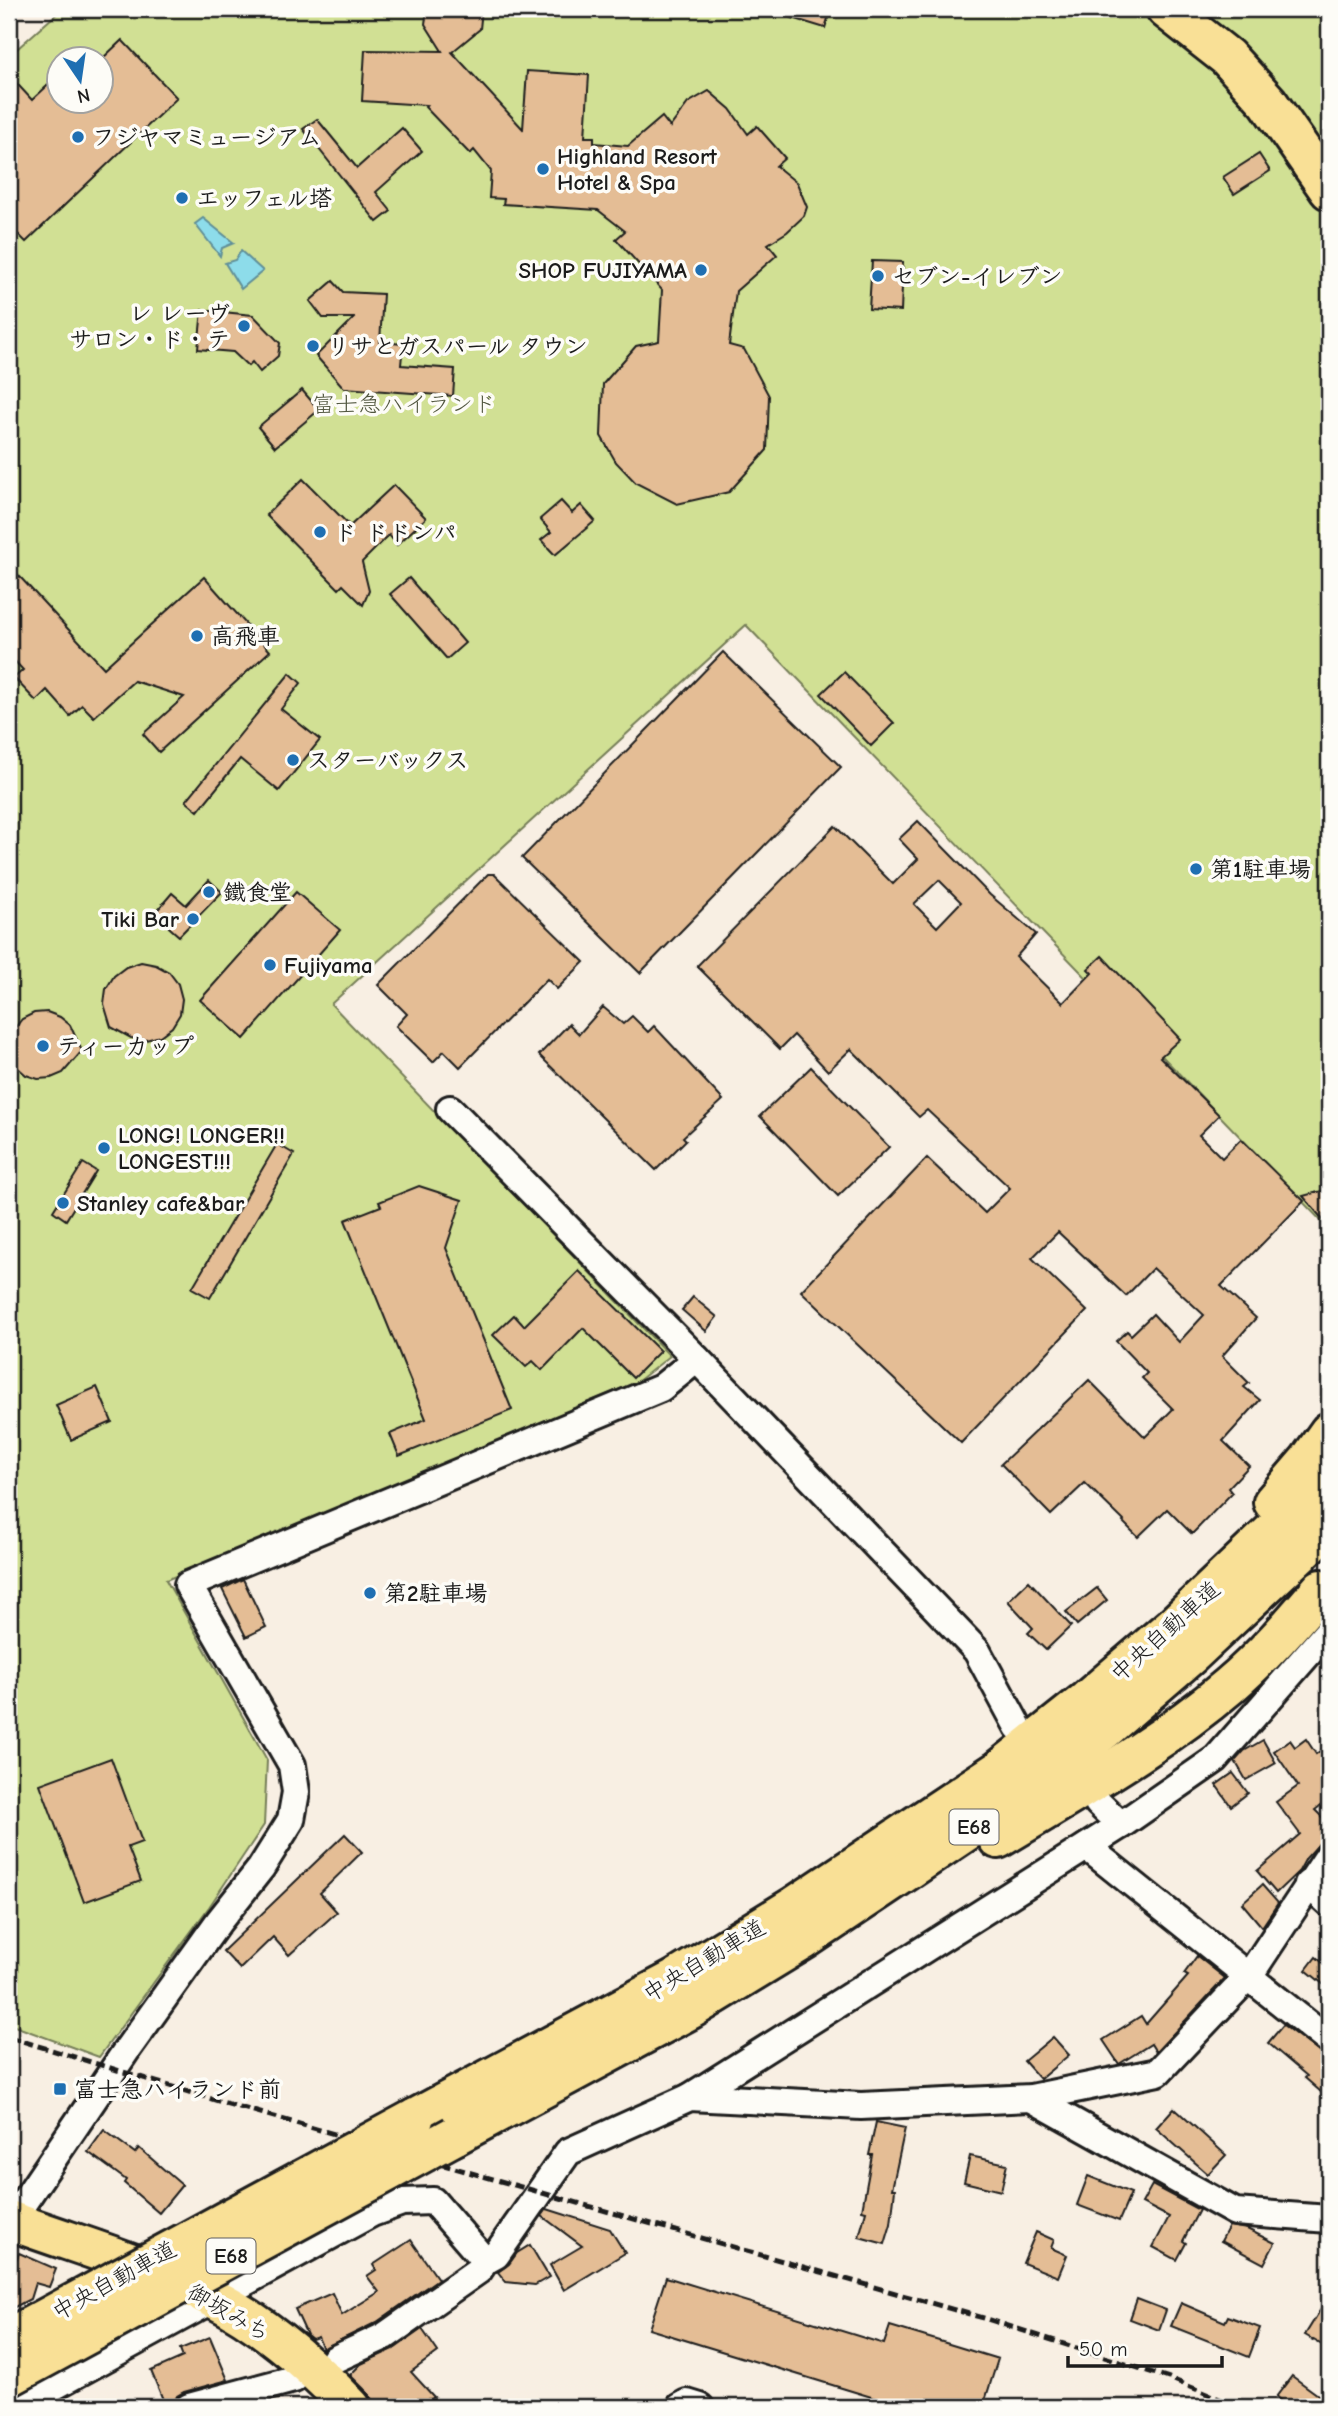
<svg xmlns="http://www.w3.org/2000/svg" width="1338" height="2416" viewBox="0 0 1338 2416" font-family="'Comic Neue','Klee One',sans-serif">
<rect width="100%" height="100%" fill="#f8efe3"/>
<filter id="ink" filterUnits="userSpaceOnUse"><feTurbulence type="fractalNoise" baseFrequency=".0143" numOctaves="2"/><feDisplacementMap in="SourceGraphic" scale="14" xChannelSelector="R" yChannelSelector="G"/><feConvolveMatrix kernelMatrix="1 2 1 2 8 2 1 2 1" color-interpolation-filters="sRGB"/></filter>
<g filter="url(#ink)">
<path fill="#d1e094" stroke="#767e58" stroke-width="2" fill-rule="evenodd" d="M62,9H1322L1329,65V1229L746,625L331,1004L670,1356L637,1382L166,1580L267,1760L264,1825L209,1907L99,2057L9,2024V56ZM60,60H102V102H60Z"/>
<g fill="#8ddcea" stroke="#608f98" stroke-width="2">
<polygon points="203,218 234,243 222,248 220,256 195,224"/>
<polygon points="241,251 263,271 241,289 225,263 235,260"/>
</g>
<g fill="#e4bd95" stroke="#1c1c1c" stroke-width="2" fill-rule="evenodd">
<polygon points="427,9 482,9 480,29 452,52 523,129 527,71 589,75 585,137 594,137 594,143 628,146 662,117 670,127 688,103 709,91 730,109 748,134 757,126 785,158 776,166 797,183 807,207 804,216 787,232 768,244 777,255 736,291 729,345 744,349 769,396 767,450 729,492 677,504 636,483 616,462 601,436 603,384 636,346 659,341 662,290 616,239 625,231 598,210 503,204 504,199 489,198 491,171 474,150 470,154 425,107 427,105 362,101 365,50 442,51 425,24"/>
<polygon points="777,9 831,9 825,28 776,13"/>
<polygon points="122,40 177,98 26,242 18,234 9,242 9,75 32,100 60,74 60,102 102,102 102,59"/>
<polygon points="317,119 357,168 402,128 422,151 376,192 391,211 377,222 303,129"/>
<polygon points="1259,154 1270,171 1234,194 1223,177"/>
<polygon points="872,261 903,262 901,311 869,309"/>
<polygon points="333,281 343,292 383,294 380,342 403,344 401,365 455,369 453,396 344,388 316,356 354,318 323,318 310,301"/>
<polygon points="202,310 253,315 280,343 278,356 260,372 252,362 248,366 233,352 198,349"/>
<polygon points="302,390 319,410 275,447 258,427"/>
<polygon points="303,479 350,526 394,485 426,518 397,545 389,535 362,562 369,591 363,605 343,585 339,589 266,515"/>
<polygon points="561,501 572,513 581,505 595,521 555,555 541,540 551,532 540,519"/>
<polygon points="9,565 104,668 204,577 270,651 159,752 143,734 184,697 134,681 94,717 82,705 70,716 47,690 36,701 14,678 23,670 9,655"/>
<polygon points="409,578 465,643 447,659 390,594"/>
<polygon points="723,652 841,767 640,973 522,858"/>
<polygon points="844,672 894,723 871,746 821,694"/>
<polygon points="290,673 301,683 281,709 320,740 279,791 240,759 198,811 186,801"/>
<path d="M918,821L990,895L1036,934L1016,957L1063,1003L1092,973L1088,969L1102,956L1180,1039L1160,1057L1219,1115L1199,1135L1222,1158L1241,1139L1304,1201L1221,1286L1256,1318L1222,1356L1249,1383L1244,1387L1260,1400L1223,1441L1249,1466L1228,1488L1232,1493L1192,1534L1167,1509L1138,1537L1123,1522L1124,1521L1085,1483L1051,1515L1001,1464L1089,1380L1145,1437L1173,1409L1142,1378L1147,1373L1116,1341L1127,1331L1131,1335L1153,1314L1179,1342L1204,1315L1153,1268L1126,1296L1058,1232L1032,1258L1087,1311L961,1443L801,1291L927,1158L985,1213L1010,1188L927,1110L919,1117L851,1049L828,1071L794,1035L780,1049L697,966L835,826L893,884L918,859L899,839ZM939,880L961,902L937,927L914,904Z"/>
<polygon points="488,874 494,874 584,962 557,989 547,979 460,1067 444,1051 433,1062 396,1026 407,1014 378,985"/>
<polygon points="209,880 222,892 179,936 154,914 172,893 186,905"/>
<polygon points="296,892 340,930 244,1039 200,1000"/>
<polygon points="141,962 156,965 169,972 178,984 182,999 180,1014 172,1027 160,1036 146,1040 131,1038 111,1027 104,1004 106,989 114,976 126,967"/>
<polygon points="603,1007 623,1024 632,1016 648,1032 654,1026 723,1100 683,1137 686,1140 656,1170 539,1055 569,1024 579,1034"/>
<polygon points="47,1012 60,1017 70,1025 82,1051 63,1073 51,1078 38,1079 26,1075 16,1066 10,1054 9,1041 14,1029 22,1019 34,1013"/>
<polygon points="811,1067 889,1147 838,1196 760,1116"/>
<polygon points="277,1144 294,1154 210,1298 192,1288"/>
<polygon points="83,1163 96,1171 66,1220 53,1211"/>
<polygon points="419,1186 462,1200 446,1248 512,1410 399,1456 390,1434 426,1419 345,1220 381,1206 379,1202"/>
<polygon points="1329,1189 1329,1227 1303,1196"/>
<polygon points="579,1271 660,1351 633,1378 583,1328 542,1370 533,1361 526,1367 493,1335 514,1315 524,1326"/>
<polygon points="693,1297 717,1317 706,1331 682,1310"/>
<polygon points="97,1387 112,1422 71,1440 56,1405"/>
<polygon points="243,1579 266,1627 246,1637 222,1589"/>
<polygon points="1029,1581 1071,1626 1046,1650 1028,1633 1033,1628 1008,1601"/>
<polygon points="1097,1588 1107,1600 1077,1625 1066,1612"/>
<polygon points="1306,1739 1316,1754 1329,1744 1329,1799 1315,1810 1329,1824 1329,1833 1306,1858 1299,1871 1276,1893 1257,1871 1300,1834 1276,1802 1298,1786 1274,1751 1290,1740 1295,1747"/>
<polygon points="1263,1740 1276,1763 1246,1780 1235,1761 1244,1751"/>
<polygon points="111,1758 142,1842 128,1847 141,1881 84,1902 40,1784"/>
<polygon points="1233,1773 1248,1793 1231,1806 1216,1785"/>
<polygon points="345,1834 362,1852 320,1893 337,1912 289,1955 273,1937 240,1969 223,1951"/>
<polygon points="1262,1885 1278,1903 1262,1927 1242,1903"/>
<polygon points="1197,1956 1225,1978 1156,2052 1151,2044 1119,2064 1103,2040 1141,2016 1146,2024 1188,1976 1184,1974"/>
<polygon points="1316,1957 1329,1968 1329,1989 1306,1970"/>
<polygon points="1283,2025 1322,2054 1320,2056 1329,2064 1329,2099 1305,2078 1307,2076 1268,2043"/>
<polygon points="1053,2037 1069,2055 1040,2079 1024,2061"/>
<polygon points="1174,2108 1226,2155 1208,2174 1156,2128"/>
<polygon points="876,2122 905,2128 892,2189 895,2189 891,2224 885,2244 859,2237 866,2211 862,2210 872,2155 869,2155"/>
<polygon points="104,2130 135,2153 139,2148 182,2185 159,2213 124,2183 126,2180 88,2152"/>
<polygon points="970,2156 1007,2164 1001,2191 964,2182"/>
<polygon points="1088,2176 1131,2193 1119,2221 1077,2205"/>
<polygon points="1152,2185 1199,2210 1183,2241 1186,2243 1177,2260 1153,2247 1169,2217 1142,2203"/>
<polygon points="547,2209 610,2229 625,2253 564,2290 550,2265 582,2246 542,2216"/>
<polygon points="1229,2226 1247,2229 1275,2243 1264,2264 1221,2241"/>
<polygon points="1036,2232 1054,2240 1051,2248 1067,2255 1058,2277 1023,2263"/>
<polygon points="411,2240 438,2279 377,2322 323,2349 318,2337 312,2339 307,2335 295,2309 332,2293 342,2315 379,2292 367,2276 376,2270 373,2265"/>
<polygon points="530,2245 549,2277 535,2285 506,2282 498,2272 509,2264 517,2253"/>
<polygon points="19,2253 56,2269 49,2287 35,2283 30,2299 9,2310 13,2297 9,2296 9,2276"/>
<polygon points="666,2277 884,2344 890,2326 998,2359 983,2407 965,2401 963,2407 904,2407 649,2329"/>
<polygon points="1329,2296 1329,2349 1305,2335"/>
<polygon points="1137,2299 1166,2310 1159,2330 1130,2319"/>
<polygon points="1181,2303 1225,2322 1228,2316 1260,2328 1249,2357 1171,2326"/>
<polygon points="422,2329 438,2352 411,2372 434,2397 422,2407 377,2407 367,2392 350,2375 361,2364 394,2349"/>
<polygon points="210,2337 228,2380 184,2392 177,2396 174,2403 166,2407 151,2371 183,2357 180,2349"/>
<polygon points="1292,2376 1329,2403 1329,2407 1290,2407 1276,2397"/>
</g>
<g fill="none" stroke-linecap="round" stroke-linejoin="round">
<g stroke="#1c1c1c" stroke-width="32">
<g id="minor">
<polyline points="450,1109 697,1359 977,1651 1018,1727"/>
<polyline points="1098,1803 1121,1825"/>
<polyline points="1087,1847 1329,2041"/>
<polyline points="1308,1884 1329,1903"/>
<polyline points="690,2097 1121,1825 1216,1759 1329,1630"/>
<polyline points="1031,2098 1235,2212 1329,2219"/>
<polyline points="11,2221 126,2051 219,1921 261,1868 291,1820 296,1792 292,1765 188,1585 661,1388 697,1359"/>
<polyline points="335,2359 385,2336 479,2270 485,2261"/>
<polyline points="16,2407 372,2213 402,2202 433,2201 485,2261 496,2255 568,2152 690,2097 861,2106 1031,2098 1158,2072 1249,1976 1329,1855"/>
<polyline points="189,2407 294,2379"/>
<polyline points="680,2407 687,2403 700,2407"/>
</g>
</g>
<g stroke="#1c1c1c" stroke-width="44">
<g id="highway">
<polyline points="1166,9 1227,57 1268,102 1329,190"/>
<polyline points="1273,1502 1309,1460 1329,1432"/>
<path d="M998,1839C1077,1791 1159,1746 1229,1686C1263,1657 1292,1623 1321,1589"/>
<polyline points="414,2119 674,1980 793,1907 999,1770 1087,1700 1172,1627 1329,1478"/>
<polyline points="454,2136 691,2009 804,1940 1019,1796 1104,1730 1192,1654 1329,1526"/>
<path d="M9,2220C77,2245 149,2265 213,2298C265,2324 311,2365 351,2407"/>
</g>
</g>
<use href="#minor" stroke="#fdfcf7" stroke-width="26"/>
<use href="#highway" stroke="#f9e096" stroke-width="38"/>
<polyline stroke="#1c1c1c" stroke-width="5" stroke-dasharray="10 5" stroke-linecap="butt" points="9,2037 225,2103 987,2319 1169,2378 1239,2407"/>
<g stroke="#1c1c1c" stroke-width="44" stroke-linecap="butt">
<g id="highway-bridge">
<polyline points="9,2338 414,2119"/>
<polyline points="9,2377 454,2136"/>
</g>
</g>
<use href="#highway-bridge" stroke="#f9e096" stroke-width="38"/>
</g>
</g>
<g fill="#1f6fb2" stroke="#fdfcf7" stroke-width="2.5">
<circle cx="78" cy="137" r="7"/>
<circle cx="543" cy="169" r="7"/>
<circle cx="182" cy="198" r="7"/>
<circle cx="701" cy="270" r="7"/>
<circle cx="878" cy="276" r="7"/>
<circle cx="244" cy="326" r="7"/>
<circle cx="313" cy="346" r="7"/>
<circle cx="320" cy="532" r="7"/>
<circle cx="197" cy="636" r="7"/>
<circle cx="293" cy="760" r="7"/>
<circle cx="1196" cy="869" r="7"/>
<circle cx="209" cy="892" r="7"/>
<circle cx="193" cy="919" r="7"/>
<circle cx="270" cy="965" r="7"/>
<circle cx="43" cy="1046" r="7"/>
<circle cx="104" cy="1148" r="7"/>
<circle cx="63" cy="1203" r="7"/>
<circle cx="370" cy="1593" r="7"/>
<rect x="53" y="2082" width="14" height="14" rx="3.5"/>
</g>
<g text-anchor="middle" stroke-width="7" stroke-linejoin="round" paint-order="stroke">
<g fill="#fdfcf7" stroke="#605f5e" stroke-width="2">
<rect x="949.5" y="1809.5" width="49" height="35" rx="5"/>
<rect x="206.5" y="2238.5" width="49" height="35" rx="5"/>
</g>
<g font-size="21" font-weight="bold" fill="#1c1c1c">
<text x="974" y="1834">E68</text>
<text x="231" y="2263">E68</text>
</g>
<g font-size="23" font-weight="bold" fill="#1c1c1c" stroke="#fdfcf7" text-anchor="start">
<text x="92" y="145">フジヤマミュージアム</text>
<text x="557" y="164">Highland Resort<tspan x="557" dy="26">Hotel &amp; Spa</tspan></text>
<text x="196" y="206">エッフェル塔</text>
<text x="687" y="278" text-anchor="end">SHOP FUJIYAMA</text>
<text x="892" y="284">セブン-イレブン</text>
<text x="230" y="321" text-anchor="end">レ レーヴ<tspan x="230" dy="26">サロン・ド・テ</tspan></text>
<text x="327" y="354">リサとガスパール タウン</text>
<text x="334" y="540">ド ドドンパ</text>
<text x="211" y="644">高飛車</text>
<text x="307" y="768">スターバックス</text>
<text x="1210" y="877">第1駐車場</text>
<text x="223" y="900">鐵食堂</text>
<text x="179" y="927" text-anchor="end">Tiki Bar</text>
<text x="284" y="973">Fujiyama</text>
<text x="57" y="1054">ティーカップ</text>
<text x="118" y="1143">LONG! LONGER!!<tspan x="118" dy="26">LONGEST!!!</tspan></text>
<text x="77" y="1211">Stanley cafe&amp;bar</text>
<text x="384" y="1601">第2駐車場</text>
<text x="74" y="2097">富士急ハイランド前</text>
</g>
<g font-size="23" fill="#525740" stroke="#fdfcf7">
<text x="404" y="412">富士急ハイランド</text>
</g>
<g font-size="23" fill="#1c1c1c" stroke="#fdfcf7">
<text transform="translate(1165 1631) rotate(-42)" y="8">中央自動車道</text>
<text transform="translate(704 1960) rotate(-31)" y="8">中央自動車道</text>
<text transform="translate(114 2280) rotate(-29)" y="8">中央自動車道</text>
<text transform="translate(229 2312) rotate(30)" y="8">御坂みち</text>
</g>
</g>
<rect width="1338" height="2416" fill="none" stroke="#fdfcf7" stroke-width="35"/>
<rect x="18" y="18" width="1303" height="2381" fill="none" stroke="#1c1c1c" stroke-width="2.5" filter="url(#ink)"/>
<g transform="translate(80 80) rotate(167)"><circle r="33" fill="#fdfcf7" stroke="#a3a29f" stroke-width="2"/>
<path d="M0-5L12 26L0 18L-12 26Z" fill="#1f6fb2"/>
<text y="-10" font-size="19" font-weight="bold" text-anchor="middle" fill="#1c1c1c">N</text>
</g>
<path d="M1068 2356v10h154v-10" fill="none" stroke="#1c1c1c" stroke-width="3.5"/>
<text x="1079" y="2356" font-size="21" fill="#1c1c1c" stroke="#fdfcf7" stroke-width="5" paint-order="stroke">50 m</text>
</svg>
